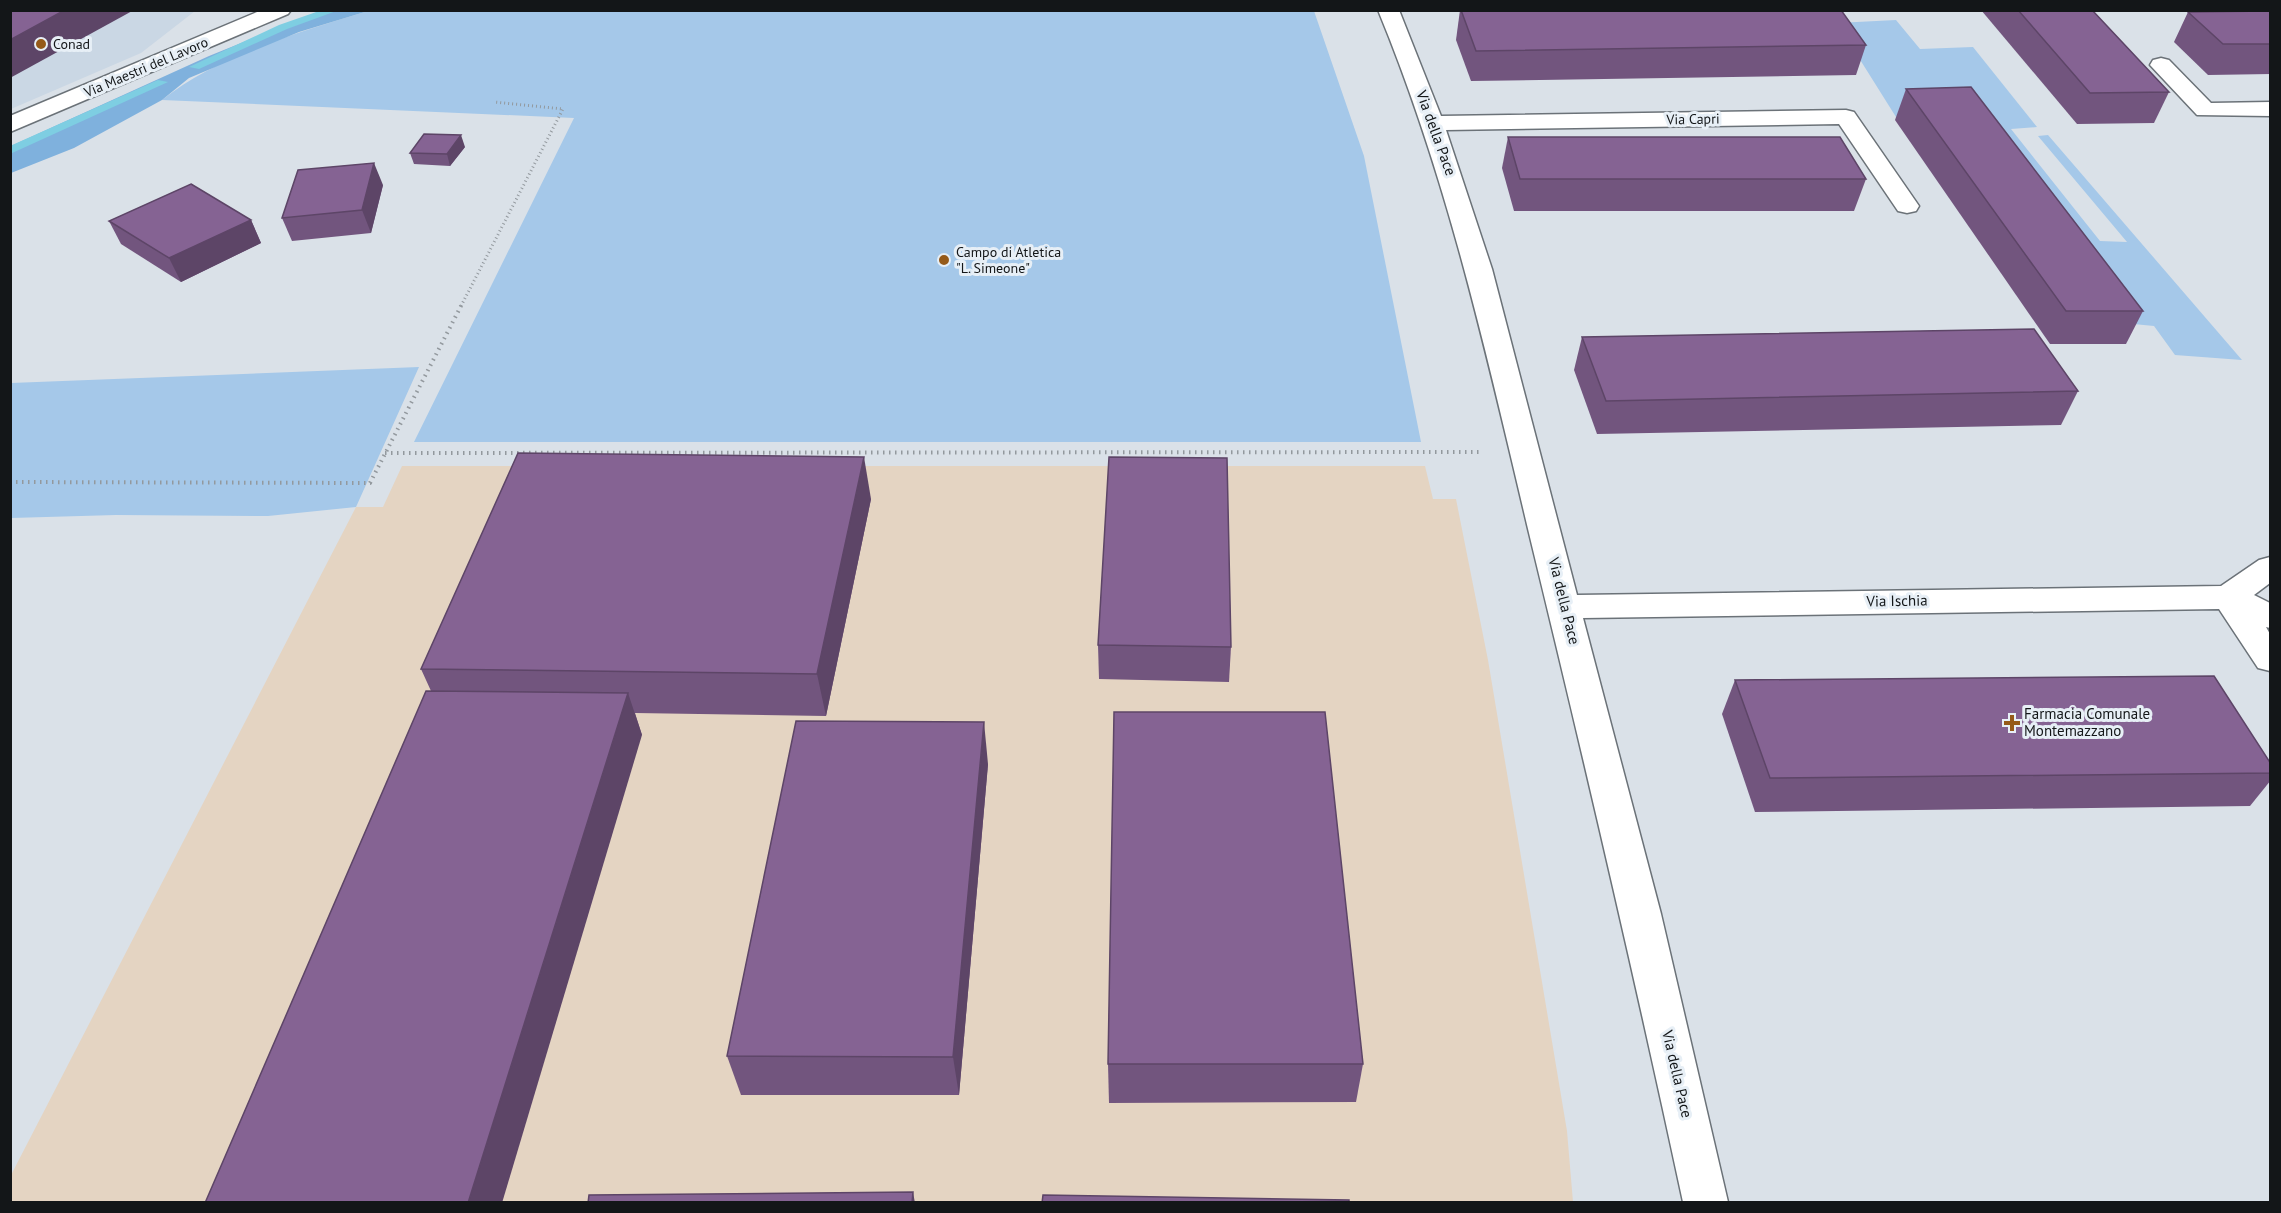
<svg xmlns="http://www.w3.org/2000/svg" width="2281" height="1213" viewBox="0 0 2281 1213" font-family="'PT Sans',sans-serif">
<rect width="100%" height="100%" fill="#dae1e8"/>
<polygon fill="#cad7e4" points="11,11 195,11 141,53 11,109"/>
<polygon fill="#e4d4c2" points="402,466 1425,466 1433,499 1456,499 1488,660 1567,1131 1573,1202 11,1202 10,1177 356,507 383,507"/>
<g fill="#a5c8e9">
<path d="M368,11H1314L1364,156L1421,442H414L574,118L162,100C218,55 299,32 368,11Z"/>
<polygon points="1896,20 1920,49 1973,47 2037,127 2011,129 2100,241 2127,242 2038,136 2048,135 2242,360 2175,355 2154,326 2123,323 1896,117 1837,23"/>
<polygon points="419,367 356,507 268,516 116,515 11,518 11,383"/>
</g>
<polygon fill="#7fb1dd" points="320,11 368,11 299,32 189,78 162,100 74,148 11,173 11,146 209,56"/>
<g fill="none" stroke-linecap="round" stroke-linejoin="round">
<g fill="#7ecee2" fill-rule="evenodd">
<polygon points="322,10 339,10 287,29 199,69 189,67 279,25"/>
<polygon points="158,80 168,82 10,154 10,146"/>
</g>
<g stroke="#6b7278" stroke-width="3">
<g id="minor">
<polygon points="262,10 291,10 288,14 10,132 10,116"/>
<path d="M1378,10H1399L1441,116L1846,110L1854,112L1919,206L1916,211L1907,213L1898,211L1839,124L1446,130L1492,269L1577,595L2221,586L2259,560L2270,557V583L2254,595L2270,603V628L2266,627L2270,634V671L2258,668L2219,609L1583,618L1661,914L1728,1202H1683C1635,978 1583,755 1529,533C1487,356 1448,179 1378,10Z"/>
<polygon points="2161,58 2169,60 2211,103 2270,102 2270,116 2197,115 2150,65 2153,60"/>
</g>
</g>
<polyline stroke="#93999e" stroke-width="3" stroke-dasharray="1 3" stroke-linecap="butt" points="461,306 563,109 494,102"/>
<g stroke="#93999e" stroke-width="4" stroke-dasharray="1.5 4.5" stroke-linecap="butt">
<polyline points="385,453 1479,452"/>
<polyline points="10,482 370,483 462,304"/>
</g>
<use href="#minor" fill="#fff" fill-rule="evenodd"/>
</g>
<g fill="#72557e">
<polygon points="1460,10 1866,45 1856,75 1471,81 1456,40"/>
<polygon points="1981,10 2092,10 2169,92 2154,123 2077,124"/>
<polygon points="2271,11 2271,74 2208,75 2174,42 2188,12"/>
<polygon points="1906,89 2143,311 2126,344 2050,344 1895,120"/>
<polygon points="1508,137 1866,179 1854,211 1514,211 1502,168"/>
<polygon points="465,147 450,166 414,164 410,153"/>
<polygon points="383,185 371,233 292,241 282,218"/>
<polygon points="251,220 261,243 181,282 121,244 109,221"/>
<polygon points="1582,337 2078,391 2061,425 1597,434 1574,370"/>
<polygon points="871,499 826,716 635,713 642,735 431,691 421,669"/>
<polygon points="1098,645 1231,647 1229,682 1099,679"/>
<polygon points="1735,680 2271,764 2271,780 2250,806 1755,812 1722,714"/>
<polygon points="988,764 959,1095 741,1095 727,1056"/>
<polygon points="1108,1064 1363,1064 1356,1102 1109,1103"/>
</g>
<g fill="#5d4567">
<polygon points="65,10 134,10 10,78 10,40"/>
<polygon points="461,135 465,147 450,166 447,154"/>
<polygon points="374,163 383,185 371,233 362,210"/>
<polygon points="251,220 261,243 181,282 169,258"/>
<polygon points="864,457 871,499 826,716 817,674"/>
<polygon points="628,693 642,735 502,1203 468,1203"/>
<polygon points="984,722 988,764 959,1095 953,1057"/>
<polygon points="913,1192 915,1203 912,1203"/>
</g>
<g fill="#856393" stroke="#5d4567" stroke-width="1.5">
<polygon points="10,10 65,10 10,40"/>
<polygon points="1461,10 1841,10 1866,45 1476,51"/>
<polygon points="2018,10 2092,10 2169,92 2090,93"/>
<polygon points="2271,11 2271,44 2223,44 2188,12"/>
<polygon points="1971,87 2143,311 2066,311 1906,89"/>
<polygon points="424,134 461,135 447,154 410,153"/>
<polygon points="1508,137 1840,137 1866,179 1520,179"/>
<polygon points="374,163 362,210 282,218 298,170"/>
<polygon points="191,184 251,220 169,258 109,221"/>
<polygon points="2034,329 2078,391 1606,401 1582,337"/>
<polygon points="518,453 864,457 817,674 421,669"/>
<polygon points="1109,457 1227,458 1231,647 1098,645"/>
<polygon points="2214,676 2271,764 2271,773 1770,778 1735,680"/>
<polygon points="426,691 628,693 468,1203 205,1203"/>
<polygon points="1114,712 1325,712 1363,1064 1108,1064"/>
<polygon points="796,721 984,722 953,1057 727,1056"/>
<polygon points="913,1192 912,1203 588,1203 589,1195"/>
<polygon points="1043,1195 1349,1200 1349,1203 1042,1203"/>
</g>
<g fill="#955a19" stroke="#e7eff6" stroke-width="2">
<circle cx="41" cy="44" r="6"/>
<circle cx="944" cy="260" r="6"/>
<path d="M2009 714h6v6h6v6h-6v6h-6v-6h-6v-6h6z"/>
</g>
<g text-anchor="middle" stroke-width="6" stroke-linejoin="round" paint-order="stroke">
<g font-size="14" fill="#131618" stroke="#e7eff6" text-anchor="start">
<text x="53" y="49">Conad</text>
<text x="956" y="257">Campo di Atletica<tspan x="956" dy="16">"L. Simeone"</tspan></text>
</g>
<g font-size="14" fill="#131618" stroke="#e7eff6">
<text transform="translate(146 67) rotate(-23)" y="5">Via Maestri del Lavoro</text>
<text transform="translate(1693 119) rotate(-1)" y="5">Via Capri</text>
</g>
<g font-size="15" fill="#131618" stroke="#e7eff6">
<text transform="translate(1436 133) rotate(70)" y="5">Via della Pace</text>
<text transform="translate(1564 601) rotate(76)" y="5">Via della Pace</text>
<text transform="translate(1897 601) rotate(-1)" y="5">Via Ischia</text>
<text transform="translate(1677 1074) rotate(77)" y="5">Via della Pace</text>
</g>
<g font-size="15" fill="#131618" stroke="#e7eff6" text-anchor="start">
<text x="2024" y="719">Farmacia Comunale<tspan x="2024" dy="17">Montemazzano</tspan></text>
</g>
</g>
<rect width="2281" height="1213" fill="none" stroke="#131618" stroke-width="24"/>
</svg>
